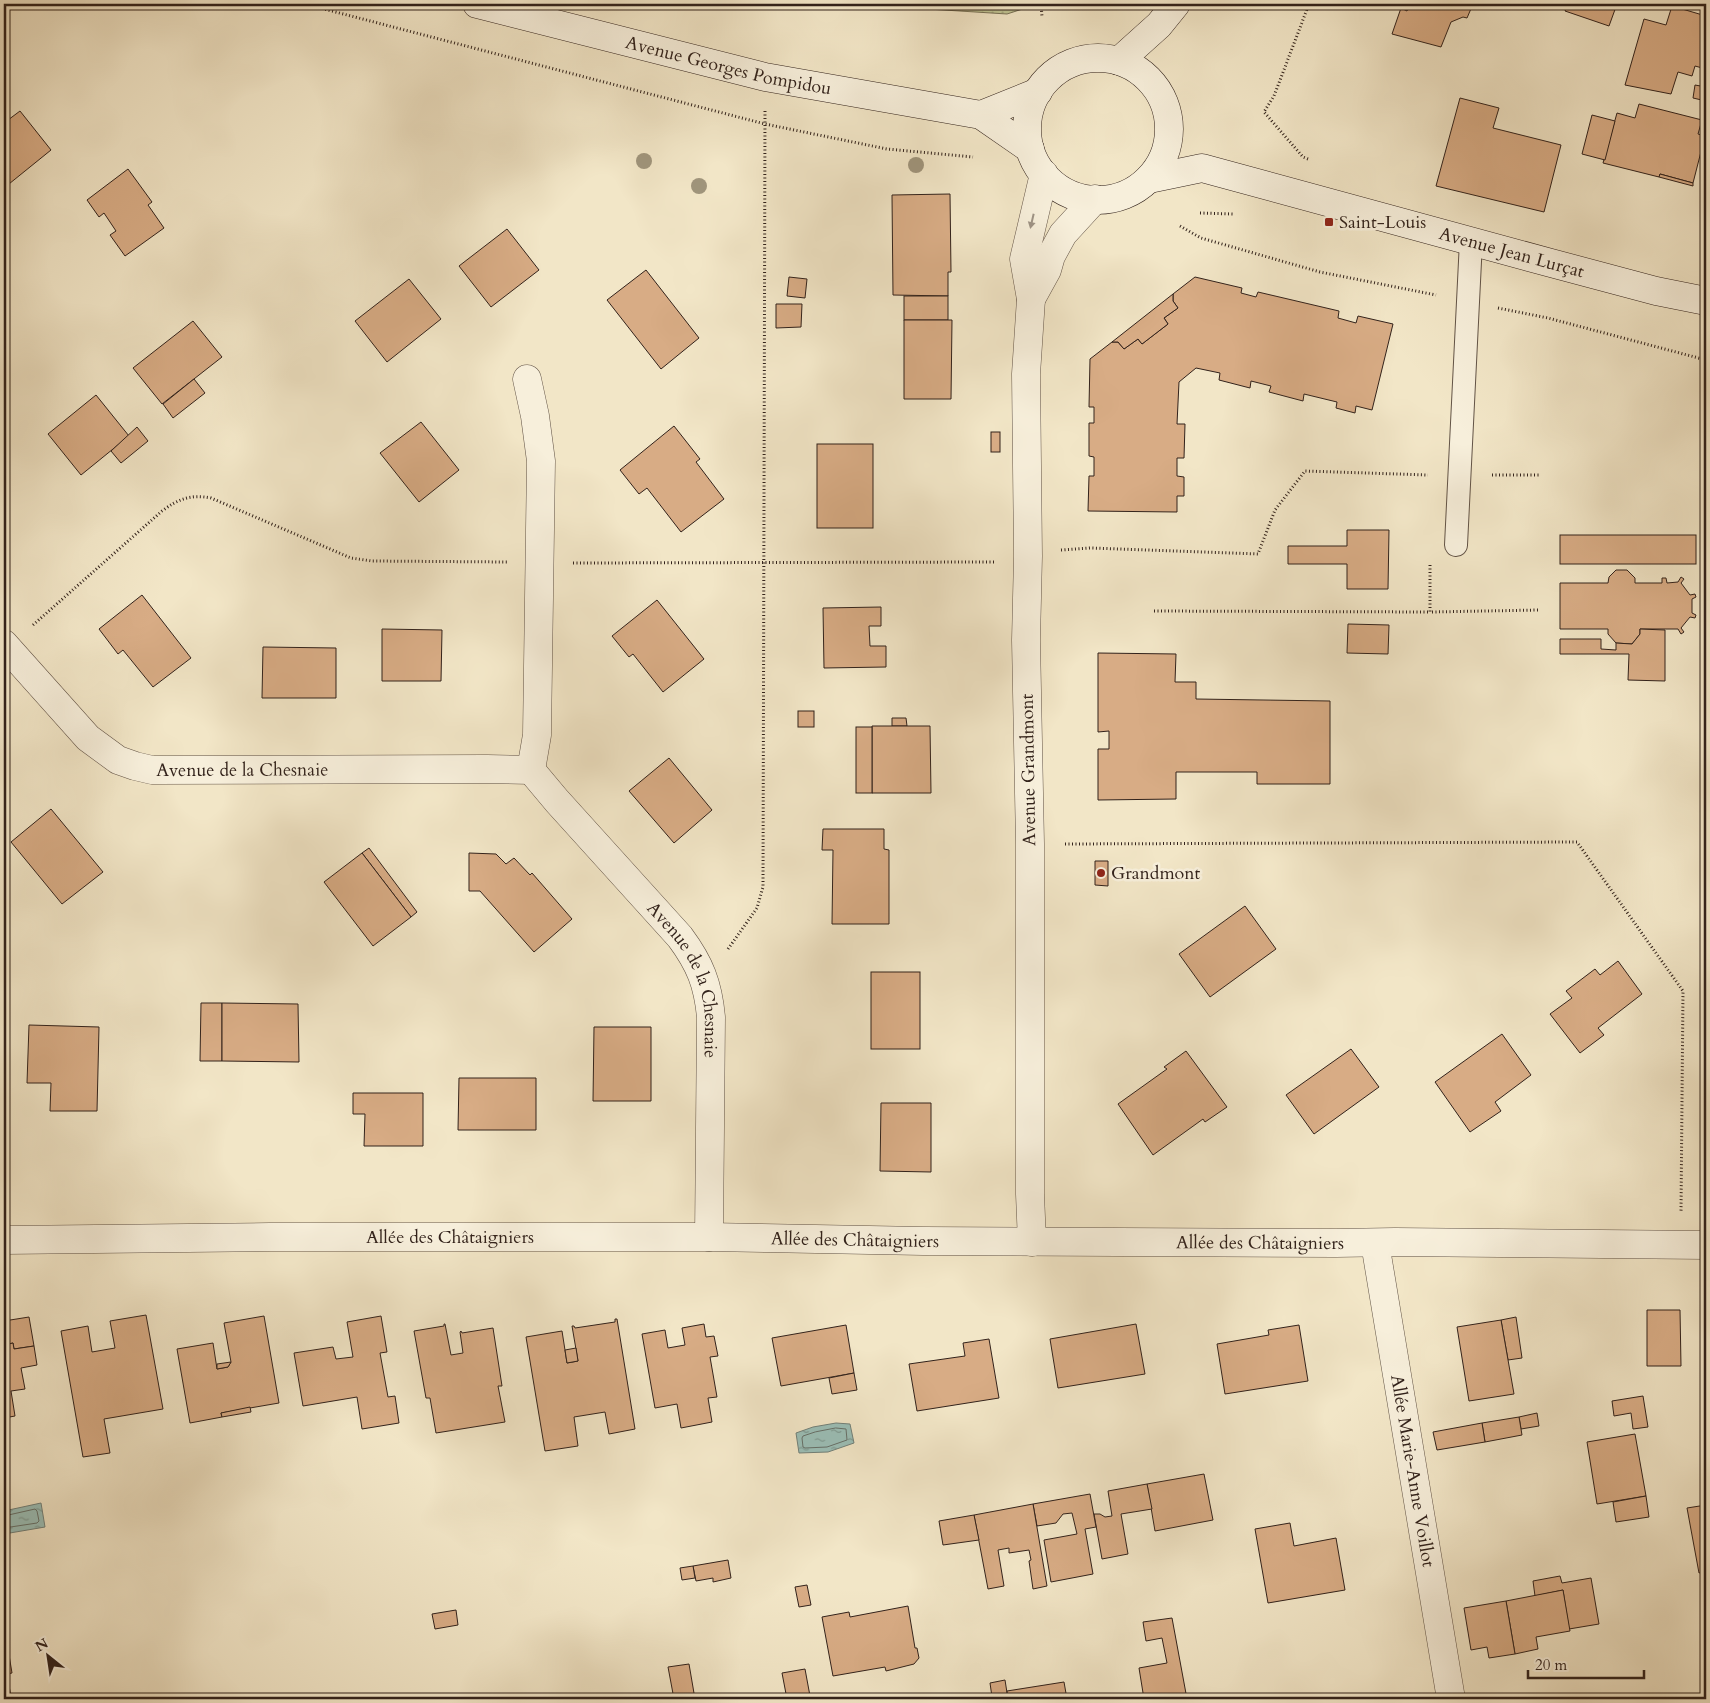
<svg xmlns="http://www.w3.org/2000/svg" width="1710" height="1703" viewBox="0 0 1710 1703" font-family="Cardo,serif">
<defs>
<pattern id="park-dots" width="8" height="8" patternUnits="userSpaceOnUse" patternTransform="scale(1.25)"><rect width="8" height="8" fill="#bfc392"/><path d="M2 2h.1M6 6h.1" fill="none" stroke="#a5a77d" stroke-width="1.8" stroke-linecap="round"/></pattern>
<pattern id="water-ripples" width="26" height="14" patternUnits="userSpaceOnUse" patternTransform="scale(1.25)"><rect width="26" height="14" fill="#9bbfb7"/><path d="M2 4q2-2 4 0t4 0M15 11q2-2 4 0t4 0" fill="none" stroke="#7f9b94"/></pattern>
</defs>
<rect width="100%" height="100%" fill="#f2e6c7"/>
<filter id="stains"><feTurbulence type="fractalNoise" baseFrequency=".004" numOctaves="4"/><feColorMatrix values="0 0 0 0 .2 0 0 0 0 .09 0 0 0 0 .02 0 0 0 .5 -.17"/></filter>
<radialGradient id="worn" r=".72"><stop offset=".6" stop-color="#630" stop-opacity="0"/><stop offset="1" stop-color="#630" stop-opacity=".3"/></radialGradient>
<polygon fill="url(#park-dots)" stroke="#787256" points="849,4 1038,4 1007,14"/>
<g fill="url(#water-ripples)" stroke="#718079">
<polygon points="836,1423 850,1424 854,1443 828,1452 799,1453 796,1433 813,1427"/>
<polygon points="41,1503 45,1527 4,1534 4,1511"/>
</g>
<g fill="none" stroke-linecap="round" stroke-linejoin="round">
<g stroke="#667069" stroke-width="1">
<polygon points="836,1428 846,1429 847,1440 827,1447 805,1448 803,1447 802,1438 803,1436 815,1432"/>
<polyline points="4,1516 35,1509 37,1511 39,1521 37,1523 4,1528"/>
</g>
</g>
<g fill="#d8ac85" stroke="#32221b">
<polygon points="1410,4 1473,4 1467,18 1463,17 1451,22 1441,47 1392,34 1401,8 1407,11"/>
<polygon points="1568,4 1617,4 1609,26 1565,11"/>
<polygon points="1672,6 1706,16 1706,69 1695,66 1692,76 1678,72 1671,94 1625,85 1644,19 1666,25"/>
<polygon points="1695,85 1706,87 1706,101 1693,98"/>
<polygon points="1460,98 1499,108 1493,128 1561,145 1544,212 1436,186"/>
<polygon points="1639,104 1702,120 1698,134 1705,136 1693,183 1660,174 1659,177 1603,163 1617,113 1635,118"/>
<polygon points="20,111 51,150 4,188 4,123"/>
<polygon points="1592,115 1615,121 1605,160 1582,154"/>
<polygon points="128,169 152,202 148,205 164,228 125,256 110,235 116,231 104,213 99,217 87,200"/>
<polygon points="1660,174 1693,183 1693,186 1659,177"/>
<polygon points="950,194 951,272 948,272 948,296 893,295 892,195"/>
<polygon points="507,229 539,270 491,307 459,266"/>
<polygon points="646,270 699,338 661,369 607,300"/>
<polygon points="789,277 807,279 805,298 787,296"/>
<polygon points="1195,277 1242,288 1241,293 1256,297 1258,292 1339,311 1338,318 1356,323 1358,316 1393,324 1372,410 1356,406 1355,413 1336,408 1337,402 1304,394 1303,401 1269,392 1271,386 1251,381 1250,388 1219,380 1220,373 1196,368 1179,382 1177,424 1185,424 1184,458 1177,458 1177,476 1184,477 1184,496 1177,496 1177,512 1088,511 1089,476 1094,476 1094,457 1089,456 1089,423 1094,423 1094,407 1089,407 1090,359 1112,342 1118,342 1124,349 1138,339 1142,344 1168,324 1164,318 1178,308 1173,301 1173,294"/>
<polygon points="409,279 441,319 387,362 355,321"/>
<polygon points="1173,294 1173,301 1178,308 1164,318 1168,324 1142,344 1138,339 1124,349 1118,342 1112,342"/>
<rect x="904" y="296" width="44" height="24"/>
<polygon points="776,304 802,304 801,327 776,328"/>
<polygon points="904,320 952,320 951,399 904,399"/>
<polygon points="193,321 222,357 162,404 133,368"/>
<polygon points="194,379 205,393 173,418 163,404"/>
<polygon points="96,395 129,436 81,475 48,434"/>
<polygon points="421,422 459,470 419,502 380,453"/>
<polygon points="674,426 700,459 696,462 724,499 681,532 647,488 639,494 620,470"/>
<polygon points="137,427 148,441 121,463 111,451"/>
<rect x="991" y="432" width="9" height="20"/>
<rect x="817" y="444" width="56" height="84"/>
<polygon points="1347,530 1389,530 1388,589 1347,589 1347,564 1288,564 1288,546 1347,546"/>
<rect x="1560" y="535" width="136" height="29"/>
<polygon points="1616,570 1627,570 1635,578 1635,583 1662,583 1662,578 1666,578 1667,583 1678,582 1681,577 1684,579 1681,583 1690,595 1695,594 1696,597 1692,599 1692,613 1696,615 1695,618 1690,617 1681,628 1684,632 1681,634 1678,629 1640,629 1640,634 1632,644 1616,643 1608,634 1608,629 1560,629 1560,583 1608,583 1609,577"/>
<polygon points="142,595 191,658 153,687 123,650 118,654 99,629"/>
<polygon points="657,600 704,659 663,692 633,654 629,657 612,636"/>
<polygon points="881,607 881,626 869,626 870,646 886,646 886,667 824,668 823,608"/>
<polygon points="1348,624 1389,625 1388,654 1347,653"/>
<polygon points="382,629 442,630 441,681 382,681"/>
<polygon points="1640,629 1665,630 1665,681 1628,680 1629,654 1560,654 1560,639 1601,639 1601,649 1616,650 1616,643 1632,644 1640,634"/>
<polygon points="263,647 336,648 336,698 262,698"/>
<polygon points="1098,653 1176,654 1175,682 1196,682 1196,699 1330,701 1330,784 1257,784 1257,772 1176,772 1176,799 1098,800 1098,749 1109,749 1109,731 1098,732"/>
<rect x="798" y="711" width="16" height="16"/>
<polygon points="892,718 906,718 907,726 892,726"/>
<polygon points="872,726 930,726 931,793 872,793"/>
<rect x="856" y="727" width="16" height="66"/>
<polygon points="669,758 712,810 674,843 629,791"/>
<polygon points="51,809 103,872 62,904 11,842"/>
<polygon points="823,829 884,829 884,849 889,850 889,924 832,924 833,850 822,850"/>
<polygon points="369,848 417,912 411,917 362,853"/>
<polygon points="362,853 411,917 373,946 324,882"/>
<polygon points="469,853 496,854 506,864 514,858 530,875 532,873 572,919 534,952 480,891 469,891"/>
<polygon points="1095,861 1108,861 1108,886 1095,885"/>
<polygon points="1245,906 1276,949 1210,997 1179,954"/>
<polygon points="1618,961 1642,994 1598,1028 1604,1035 1580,1053 1550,1014 1572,998 1566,991 1595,969 1600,975"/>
<rect x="871" y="972" width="49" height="77"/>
<polygon points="201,1003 222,1003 222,1061 200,1061"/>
<polygon points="222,1003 298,1004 299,1062 222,1061"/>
<polygon points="29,1025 99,1027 97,1111 50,1111 51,1083 27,1083"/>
<polygon points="594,1027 651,1027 651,1101 593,1101"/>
<polygon points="1502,1034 1531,1075 1495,1102 1501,1111 1470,1132 1435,1082"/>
<polygon points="1351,1049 1379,1087 1314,1134 1286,1095"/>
<polygon points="1186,1051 1227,1107 1205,1122 1203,1119 1153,1155 1118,1104 1167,1069 1164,1067"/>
<polygon points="459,1078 536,1078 536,1130 458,1130"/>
<polygon points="353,1093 423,1093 423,1146 364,1146 365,1114 353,1114"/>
<polygon points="881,1103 931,1103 931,1172 880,1171"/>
<polygon points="1647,1310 1680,1310 1681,1366 1647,1366"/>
<polygon points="146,1315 163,1409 104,1419 110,1453 83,1457 61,1331 88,1326 92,1352 115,1348 110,1321"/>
<polygon points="264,1316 279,1403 221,1413 222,1417 190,1423 177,1349 213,1343 217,1369 228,1367 231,1362 224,1323"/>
<polygon points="381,1316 387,1352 380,1353 388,1397 395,1396 399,1423 362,1429 357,1397 303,1406 294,1353 333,1347 336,1359 353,1357 347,1322"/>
<polygon points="29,1317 34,1346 14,1349 13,1343 4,1345 4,1321"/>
<polygon points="1516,1317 1522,1358 1508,1360 1501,1320"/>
<polygon points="615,1319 617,1319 635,1429 609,1434 605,1412 574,1417 578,1446 545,1451 526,1337 562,1331 567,1363 578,1361 572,1326 574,1326 575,1328 615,1322"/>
<polygon points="1501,1320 1514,1394 1469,1401 1457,1327"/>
<polygon points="444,1324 445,1324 451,1355 463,1353 460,1332 461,1331 462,1333 493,1328 502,1386 498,1386 505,1422 436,1433 430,1398 426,1398 414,1331 444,1326"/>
<polygon points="704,1324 706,1337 714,1336 718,1356 710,1357 717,1397 708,1398 712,1422 681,1428 677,1404 655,1408 642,1334 665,1330 668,1348 685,1345 682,1328"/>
<polygon points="1136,1324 1145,1374 1058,1388 1050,1339"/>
<polygon points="846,1325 854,1373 781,1386 772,1338"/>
<polygon points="1299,1325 1308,1381 1225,1394 1217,1344 1269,1335 1268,1330"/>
<polygon points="989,1339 999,1398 917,1411 909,1364 965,1356 963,1343"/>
<polygon points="13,1343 14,1349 34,1346 37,1365 21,1368 25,1389 11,1391 15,1416 4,1418 4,1345"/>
<polygon points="576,1348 578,1361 567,1363 565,1350"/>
<polygon points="231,1362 228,1367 217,1369 217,1364"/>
<polygon points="854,1373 857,1390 832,1394 829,1378"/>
<polygon points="1643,1396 1648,1427 1633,1429 1631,1413 1614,1416 1612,1401"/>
<polygon points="250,1407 251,1412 222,1417 221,1413"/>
<polygon points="1537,1413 1539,1426 1521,1429 1519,1417"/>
<polygon points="1519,1417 1522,1435 1485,1442 1482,1423"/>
<polygon points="1482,1423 1485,1442 1437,1450 1433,1432"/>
<polygon points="1635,1434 1646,1496 1597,1504 1587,1442"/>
<polygon points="1204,1474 1213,1520 1155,1531 1147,1484"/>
<polygon points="1147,1484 1152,1509 1121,1514 1128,1554 1102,1559 1094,1514 1100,1514 1105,1517 1112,1516 1108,1491"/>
<polygon points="1090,1494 1096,1527 1085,1529 1093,1574 1051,1582 1044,1540 1077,1534 1072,1513 1063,1514 1056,1523 1037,1526 1033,1504"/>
<polygon points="1646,1496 1649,1517 1616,1522 1613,1502"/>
<polygon points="1033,1504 1047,1586 1033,1589 1029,1561 1031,1560 1029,1550 1009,1553 1009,1548 998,1550 1004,1586 988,1589 974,1515"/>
<polygon points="1706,1505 1706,1571 1699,1573 1687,1508"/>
<polygon points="974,1515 979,1540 943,1545 939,1521"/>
<polygon points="1290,1523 1294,1546 1336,1538 1345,1590 1268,1603 1255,1529"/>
<polygon points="728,1560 731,1578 713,1582 713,1578 696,1581 693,1566"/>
<polygon points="693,1566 695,1578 682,1580 680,1568"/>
<polygon points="1560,1576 1562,1583 1591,1578 1599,1624 1569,1629 1563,1590 1535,1596 1533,1581"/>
<polygon points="807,1585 811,1605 799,1607 795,1587"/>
<polygon points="1563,1590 1570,1631 1536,1637 1538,1649 1515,1654 1506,1601"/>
<polygon points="1506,1601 1515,1654 1489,1658 1487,1647 1471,1650 1464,1608"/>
<polygon points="908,1606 915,1648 917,1648 919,1658 914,1664 886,1671 885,1667 833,1676 822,1617 849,1612 850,1617"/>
<polygon points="456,1610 458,1625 435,1629 432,1614"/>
<polygon points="1172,1618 1187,1699 1144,1699 1139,1668 1167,1663 1162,1638 1146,1641 1143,1622"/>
<polygon points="4,1643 7,1643 12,1673 7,1674 11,1697 4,1699"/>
<polygon points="689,1664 695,1699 674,1699 668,1667"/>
<polygon points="805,1669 810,1696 787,1699 782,1673"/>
<polygon points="1005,1680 1008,1699 979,1699 992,1697 990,1683"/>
<polygon points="1064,1682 1067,1699 1008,1699 1007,1691"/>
</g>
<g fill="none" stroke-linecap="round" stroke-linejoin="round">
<g stroke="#625346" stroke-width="24">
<polyline id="lane" points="1456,545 1471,241"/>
</g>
<g stroke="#625346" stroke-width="29">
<g id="street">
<polyline points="1031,299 1047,270 1051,256 1063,234 1095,199"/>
<path id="s1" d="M4,644L88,738L118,760L135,766L152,770L487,769L531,770L537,735L541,461L535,416L527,379"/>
<path id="s2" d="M531,770L557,801L680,937C700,964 708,984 711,1017L709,1237"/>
<path id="s3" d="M4,1240L270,1237H709L923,1241L1336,1243L1395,1242L1706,1245"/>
<polyline points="1032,1242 1030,1194 1030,844 1026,640 1028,556 1026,374 1031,299 1024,259 1044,174"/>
<path id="s4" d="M1375,1243L1451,1699"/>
</g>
</g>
<g stroke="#32221b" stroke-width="29">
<g id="secondary">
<path id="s5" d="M477,4L765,77L981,115L1030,149"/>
<circle cx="1098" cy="129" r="71"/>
<polyline points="1119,61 1159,25 1176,4"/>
<polyline points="981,115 1038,92"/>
<path id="s6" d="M1149,179L1202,168L1551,263L1656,291L1706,301"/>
</g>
</g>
<g stroke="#32221b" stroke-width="3" stroke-dasharray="1 2.5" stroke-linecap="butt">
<polyline points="305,4 765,124 887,149 973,157"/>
<polyline points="1041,4 1042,17"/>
<polyline points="1308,159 1303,157 1264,112 1274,96 1309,4"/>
<polyline points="1200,213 1233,214"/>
<polyline points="1180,226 1201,238 1320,272 1436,295"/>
<polyline points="1498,308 1548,318 1706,360"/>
<polyline points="1492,475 1541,475"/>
<polyline points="1061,550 1090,548 1258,554 1275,510 1305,471 1428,475"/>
<polyline points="573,563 994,562"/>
<polyline points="1430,565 1430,612 1540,610"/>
<polyline points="1154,611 1430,612"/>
<path d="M33,625L162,511C178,499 191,494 211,498L351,558L372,561L507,562"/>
<polyline points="1065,844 1577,842 1683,991 1681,1212"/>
<polyline points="728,949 757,908 763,887 765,111"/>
</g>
<use href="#lane" stroke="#f7efdb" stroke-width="22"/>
<use href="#street" stroke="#f7efdb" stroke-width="28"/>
<use href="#secondary" stroke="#f7efdb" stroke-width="28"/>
</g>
<g fill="#a0957c">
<circle cx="644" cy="161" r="8"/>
<circle cx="916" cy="165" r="8"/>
<circle cx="699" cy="186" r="8"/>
</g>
<defs><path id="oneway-solid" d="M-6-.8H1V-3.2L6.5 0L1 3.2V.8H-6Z" transform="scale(1.25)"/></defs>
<use fill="#9e9385" href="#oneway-solid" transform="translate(1032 221) rotate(103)"/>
<g fill="#8f2418" stroke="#f7efdb" stroke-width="2">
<rect x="1324" y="217" width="10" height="10" rx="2.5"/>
<circle cx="1101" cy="873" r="5"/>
</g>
<g text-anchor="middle" stroke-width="5" stroke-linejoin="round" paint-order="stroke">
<g font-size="18" fill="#32221b" stroke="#f7efdb">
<text dy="6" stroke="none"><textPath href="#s5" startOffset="259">Avenue Georges Pompidou</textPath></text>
<text dy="6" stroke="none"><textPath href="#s6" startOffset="375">Avenue Jean Lurçat</textPath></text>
<text dy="6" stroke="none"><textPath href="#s1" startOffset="289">Avenue de la Chesnaie</textPath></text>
<text transform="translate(1028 770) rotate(-91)" y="6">Avenue Grandmont</text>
<text dy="6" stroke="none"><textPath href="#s2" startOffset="266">Avenue de la Chesnaie</textPath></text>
<text dy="6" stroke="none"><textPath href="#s3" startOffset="446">Allée des Châtaigniers</textPath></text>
<text dy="6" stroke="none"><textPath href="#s3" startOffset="851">Allée des Châtaigniers</textPath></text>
<text dy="6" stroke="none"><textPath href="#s3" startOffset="1256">Allée des Châtaigniers</textPath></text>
<text dy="6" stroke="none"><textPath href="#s4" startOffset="231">Allée Marie-Anne Voillot</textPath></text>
</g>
<g font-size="18" fill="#32221b" stroke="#f7efdb" text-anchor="start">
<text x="1339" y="228">Saint-Louis</text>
<text x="1111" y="879">Grandmont</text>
</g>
</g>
<rect width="1710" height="1703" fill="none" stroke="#f2e6c7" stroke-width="20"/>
<rect x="5" y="5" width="1700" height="1693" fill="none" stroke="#32221b" stroke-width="2.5"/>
<rect x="10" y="10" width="1690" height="1683" fill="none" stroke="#32221b"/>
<g transform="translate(48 1656) rotate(330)" stroke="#f7efdb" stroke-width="4" paint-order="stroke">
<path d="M0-4L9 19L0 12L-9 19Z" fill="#32221b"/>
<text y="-8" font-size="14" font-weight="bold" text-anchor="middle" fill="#32221b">N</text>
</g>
<path d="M1528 1670v8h116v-8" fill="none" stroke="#32221b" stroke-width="2.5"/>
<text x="1535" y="1670" font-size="15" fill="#32221b" stroke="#f7efdb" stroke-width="4" paint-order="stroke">20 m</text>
<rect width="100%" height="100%" filter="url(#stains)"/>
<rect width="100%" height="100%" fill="url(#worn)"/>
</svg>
